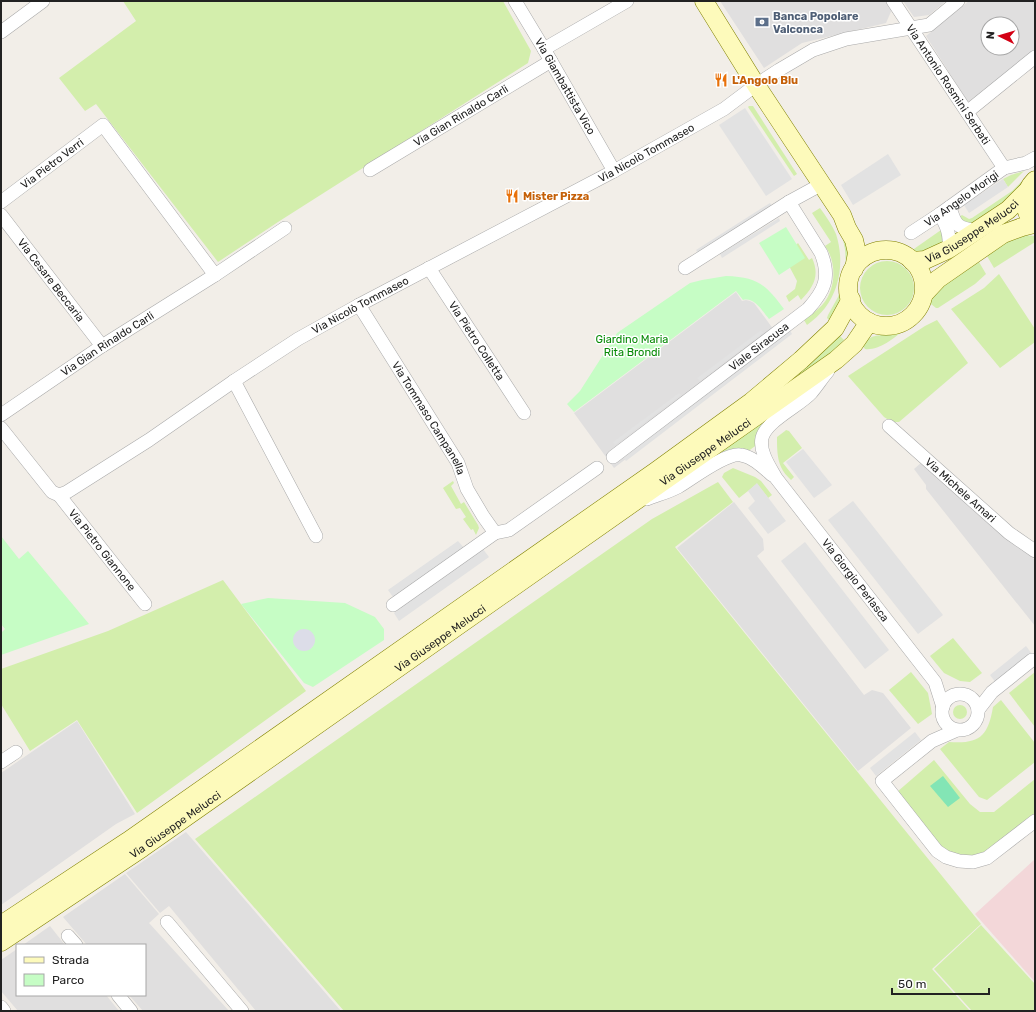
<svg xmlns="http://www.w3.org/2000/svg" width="1036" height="1012" viewBox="0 0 1036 1012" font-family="Rubik,sans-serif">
<rect width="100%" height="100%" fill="#f2eee8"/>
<g fill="#e0dfdf" fill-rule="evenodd">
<polygon points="720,1 888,1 893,7 886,23 802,43 764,68"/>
<polygon points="903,1 946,1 929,15 914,17"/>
<path d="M969,1H1035V50L968,102L926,36ZM988,24H1012V48H988Z"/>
<polygon points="736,292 742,301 746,300 750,301 754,303 782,341 614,468 574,413"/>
<polygon points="922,462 1035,560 1035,626 926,489 926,485 914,469"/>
<polygon points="734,502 763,539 764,550 757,556 864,695 872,690 883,693 911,728 858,771 677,548"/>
<polygon points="77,721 135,814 116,824 1,905 1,773"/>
<polygon points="186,832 341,1011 256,1011 169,906 160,913 126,873"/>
<polygon points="125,874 159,914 149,923 229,1011 143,1011 129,995 145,995 145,945 87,945 63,917"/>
<polygon points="50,926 65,945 23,945"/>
<polygon points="17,949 17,995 106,995 119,1011 18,1011 1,991 1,960"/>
</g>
<polygon fill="#f3d7d9" points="1035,859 1035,982 975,914"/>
<g fill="#d3eeac">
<polygon points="123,1 503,1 531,51 528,63 278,222 218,262 96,104 85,111 59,78 136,21"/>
<polygon points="749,106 753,106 797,174 794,176 748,107"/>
<polygon points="1024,171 1008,187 1003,179 1011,175"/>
<polygon points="1022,181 1016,192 1010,198 971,224 965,224 959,217 962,215 969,219 972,218 1012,191"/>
<path d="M820,208C826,216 832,225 836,234C844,259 841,287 825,308C820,314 814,320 807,325L804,320C810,315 818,310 823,304C836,289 837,262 825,246L831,242L812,213Z"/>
<path d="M941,230C944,234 944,239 941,244L919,253L911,251Z"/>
<polygon points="1022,235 1035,236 1035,242 994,268 987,256 1013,238"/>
<polygon points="846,236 849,265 844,279 841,302 830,321 827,318 828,315 838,297 843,279 846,264 845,250 843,239 843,237"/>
<path d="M798,243L809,260L812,258C820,275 814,287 801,300L798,295L789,302L786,296L795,289L797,281L788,264L796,245Z"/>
<circle cx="887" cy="288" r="27"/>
<polygon points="979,262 986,274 975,284 938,308 936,308 931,304 930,301 937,291 943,286"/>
<polygon points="999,274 1035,329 1035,342 1000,368 951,309 984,288"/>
<polygon points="937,320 968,363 899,422 892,422 884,417 848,376 925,326"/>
<path d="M902,331C894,339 877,351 865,349L862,345C871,334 877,336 890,334C894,333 898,332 902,331Z"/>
<polygon points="840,336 844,340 829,355 772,396"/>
<path d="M781,408L758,444L747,452C744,451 741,450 738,449C724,447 707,462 696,469Z"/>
<path d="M786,430L789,431L802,448L783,463L794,477L791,480C787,476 783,472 781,467C777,458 777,447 777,437L785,431Z"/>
<polygon points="733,468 755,477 761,481 772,495 768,498 757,484 739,498 722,477 724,473"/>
<polygon points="453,481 454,483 451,486 461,504 464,502 478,525 479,528 476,535 473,529 471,530 463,519 466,517 460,508 456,509 443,488"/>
<polygon points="718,482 733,502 675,547 981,924 932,969 970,1011 344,1011 195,839 652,519"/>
<polygon points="223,580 306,691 137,813 77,720 30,751 1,704 1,669 108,631"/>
<polygon points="953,638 982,673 970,682 960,681 944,673 930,656"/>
<polygon points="911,672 928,693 932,714 918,724 889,690"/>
<polygon points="1035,672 1035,727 1009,693"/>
<path d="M1001,700L1035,743V762L987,800L979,797L940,749L949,742C979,744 988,737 993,707Z"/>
<circle cx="960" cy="712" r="7"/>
<polygon points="934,760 970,804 980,812 994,812 1035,779 1035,813 985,852 974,856 959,855 949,851 940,846 897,792"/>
<polygon points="981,925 1035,984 1035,1011 972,1011 934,969"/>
</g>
<g fill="#c6fdc5">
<polygon points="786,227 805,258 779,275 759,243"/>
<path d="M726,276C758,277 766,285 784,309L769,319C762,311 755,297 743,300L736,291L574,412L567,404L580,391L617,333L690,283L702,280Z"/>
<polygon points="1,536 19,559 28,551 89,624 1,655 1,633 5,629 1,624"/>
<polygon points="268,598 345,603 375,617 384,629 384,640 313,687 304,683 241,604"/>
</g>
<polygon fill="#83e5b5" points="943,776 960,798 948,807 930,786"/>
<g fill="#e2e2e2">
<polygon points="745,108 792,179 766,196 719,125"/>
<polygon points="888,154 901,175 853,205 841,185"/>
<polygon points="1003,179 1008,187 969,213 964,205"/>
<polygon points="770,203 772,206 698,253 696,250"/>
<polygon points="779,218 780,221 722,258 720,254"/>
<polygon points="761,330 763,333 700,381 697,378"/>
<polygon points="790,330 792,334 626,461 623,457"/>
<polygon points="679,393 681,395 615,445 613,442"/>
<polygon points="803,449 832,485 814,498 786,462"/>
<polygon points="757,483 786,521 768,534 748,508 755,501 748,491"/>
<polygon points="853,501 943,615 918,634 828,520"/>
<polygon points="476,540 489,557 399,621 394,613 401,608 388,590 458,541 464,548"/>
<polygon points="805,542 889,650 865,669 781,561"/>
<polygon points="1026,646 1032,654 996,683 990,675"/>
<polygon points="915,732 921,740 876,776 870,768"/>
</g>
<circle fill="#dcdde8" cx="304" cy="640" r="11"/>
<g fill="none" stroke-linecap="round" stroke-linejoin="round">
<g stroke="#a9a9a9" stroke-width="14">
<g id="street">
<path id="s1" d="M515,1L544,49L614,171"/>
<path id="s2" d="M893,1L1004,168"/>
<polyline points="1,32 43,1"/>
<polyline points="544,49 627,1"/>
<polyline points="967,112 1035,57"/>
<path id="s3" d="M370,170L551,61"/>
<path id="s4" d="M1,202L103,125L215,275"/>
<path d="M950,207C955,226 958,228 977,231"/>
<path d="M940,214C947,227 950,233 949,249"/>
<path id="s5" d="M1,215L102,346"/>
<path id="s6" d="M911,233L940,214L1004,168L1026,163L1035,158"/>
<path id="s7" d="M429,268L524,413"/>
<polyline points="685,268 789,202 822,184"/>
<path id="s8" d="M359,305L458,463L467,489L483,516L495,533"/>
<path id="s9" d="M828,371C822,378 817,386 811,393C799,406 766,421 762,438C759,452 770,467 776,478L935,682L943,707"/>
<polyline points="234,381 316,536"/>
<path id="s10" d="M1,415L102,346L215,275L285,228"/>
<path id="s11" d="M889,426L1009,533L1035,551"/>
<path id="s12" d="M1,428L52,492L59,495L67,492L149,440L234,381L298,339L359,305L614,171L724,109L756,85L779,70L813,50L846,39L929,25L958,1"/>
<path id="s13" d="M613,457L808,309C824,291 831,278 821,253L789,202"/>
<path id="s14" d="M59,495L145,604"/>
<path d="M647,499C657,495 669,492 678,487C692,479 726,452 741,455C753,457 763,467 772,475"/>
<polyline points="393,605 495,533 509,530 597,468"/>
<circle cx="960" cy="712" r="18"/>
<polyline points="978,710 992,692 1032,660"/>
<polyline points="957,730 932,741 882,781 937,851 946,857 959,861 973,862 987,858 1035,821"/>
<polyline points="1,762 16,752"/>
<polyline points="167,922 242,1011"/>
<polyline points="68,936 76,945"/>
<polyline points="118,995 131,1011"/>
<polyline points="1,1007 4,1011"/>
</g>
</g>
<g stroke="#808100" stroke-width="19">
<g id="secondary">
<polyline points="704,1 756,85 842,215 847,228 854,240 857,253 854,269"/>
<path d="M1035,180C1022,193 1022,211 1035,224"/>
<circle cx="886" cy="288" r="38"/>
<path id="s15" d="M912,261L925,260L949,249L1008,210L1026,192"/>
<polyline points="924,294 938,279 1003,234 1022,227 1034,224"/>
<polyline points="1,925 128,841 656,471 751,402 801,360 835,328 851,299"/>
<path id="s16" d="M1,942L142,848L836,360L854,344L869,322"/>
</g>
</g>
<use href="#street" stroke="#fff" stroke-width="13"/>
<use href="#secondary" stroke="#fdfabb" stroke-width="18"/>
</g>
<defs>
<g id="bank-bare" transform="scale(1.08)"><path d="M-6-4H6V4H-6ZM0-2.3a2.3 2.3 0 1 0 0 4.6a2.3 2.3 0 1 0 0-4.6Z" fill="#5c6f8a" stroke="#fff" stroke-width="2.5" paint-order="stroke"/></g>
<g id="restaurant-bare" transform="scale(1.08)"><path d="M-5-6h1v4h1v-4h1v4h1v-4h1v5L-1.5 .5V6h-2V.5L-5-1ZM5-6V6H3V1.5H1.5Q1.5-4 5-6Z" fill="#e8710a" stroke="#fff" stroke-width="2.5" paint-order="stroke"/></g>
</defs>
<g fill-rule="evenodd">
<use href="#bank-bare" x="762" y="22"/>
<use href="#restaurant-bare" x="721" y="80"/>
<use href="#restaurant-bare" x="512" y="196"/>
</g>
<g text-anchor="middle" stroke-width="3" stroke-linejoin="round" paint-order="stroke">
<g font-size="11" font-weight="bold" fill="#4e5e75" stroke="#fff" text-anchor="start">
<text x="773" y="20">Banca Popolare<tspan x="773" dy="13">Valconca</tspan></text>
</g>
<g font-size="11" font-weight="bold" fill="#c56008" stroke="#fff" text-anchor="start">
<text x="732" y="84">L'Angolo Blu</text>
<text x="523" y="200">Mister Pizza</text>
</g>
<g font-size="11" fill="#222" stroke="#fff">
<text dy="4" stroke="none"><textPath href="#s2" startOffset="100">Via Antonio Rosmini Serbati</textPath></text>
<text dy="4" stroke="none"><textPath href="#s1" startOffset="99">Via Giambattista Vico</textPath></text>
<text dy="4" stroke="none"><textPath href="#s3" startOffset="106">Via Gian Rinaldo Carli</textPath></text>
<text dy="4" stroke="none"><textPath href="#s12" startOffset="770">Via Nicolò Tommaseo</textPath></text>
<text dy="4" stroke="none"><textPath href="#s4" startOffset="64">Via Pietro Verri</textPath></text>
<text dy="4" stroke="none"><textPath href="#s6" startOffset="61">Via Angelo Morigi</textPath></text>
<text dy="4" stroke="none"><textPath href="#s15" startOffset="68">Via Giuseppe Melucci</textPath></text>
<text dy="4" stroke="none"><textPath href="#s5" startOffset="82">Via Cesare Beccaria</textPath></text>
<text dy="4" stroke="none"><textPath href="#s12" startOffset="446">Via Nicolò Tommaseo</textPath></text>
<text dy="4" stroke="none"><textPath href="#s7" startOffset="87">Via Pietro Colletta</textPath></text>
<text dy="4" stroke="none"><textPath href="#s10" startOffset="128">Via Gian Rinaldo Carli</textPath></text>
<text dy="4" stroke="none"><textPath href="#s13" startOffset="183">Viale Siracusa</textPath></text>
<text dy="4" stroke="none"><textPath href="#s8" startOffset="133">Via Tommaso Campanella</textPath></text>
<text dy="4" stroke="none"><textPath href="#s16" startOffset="858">Via Giuseppe Melucci</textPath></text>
<text dy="4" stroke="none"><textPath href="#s11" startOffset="96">Via Michele Amari</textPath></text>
<text dy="4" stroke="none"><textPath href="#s14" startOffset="70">Via Pietro Giannone</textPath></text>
<text dy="4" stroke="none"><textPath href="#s9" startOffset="268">Via Giorgio Perlasca</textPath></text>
<text dy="4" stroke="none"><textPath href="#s16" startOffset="534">Via Giuseppe Melucci</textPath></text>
<text dy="4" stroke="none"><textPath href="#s16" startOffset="210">Via Giuseppe Melucci</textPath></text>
</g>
<g font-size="11" fill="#078a06" stroke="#fff">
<text x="632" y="343">Giardino Maria<tspan x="632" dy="13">Rita Brondi</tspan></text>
</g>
</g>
<rect width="1036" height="1012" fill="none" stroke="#222222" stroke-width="4"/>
<rect x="16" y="944" width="130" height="52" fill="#ffffff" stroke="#a7a7a7"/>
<rect x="24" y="957" width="20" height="6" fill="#fdfabb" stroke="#a7a7a7"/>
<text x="52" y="964" font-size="12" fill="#222222">Strada</text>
<rect x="24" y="974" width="20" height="12" fill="#c6fdc5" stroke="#a7a7a7"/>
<text x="52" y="984" font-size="12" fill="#222222">Parco</text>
<g transform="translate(1000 36) rotate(275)"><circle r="19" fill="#ffffff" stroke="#a7a7a7"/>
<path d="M0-3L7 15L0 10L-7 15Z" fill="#d30014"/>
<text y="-6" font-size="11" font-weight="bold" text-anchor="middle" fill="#222222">N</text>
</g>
<path d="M892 988v6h97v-6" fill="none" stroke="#222222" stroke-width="2"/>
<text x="898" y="988" font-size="12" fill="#222222" stroke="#ffffff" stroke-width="3" paint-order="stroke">50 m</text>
</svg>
